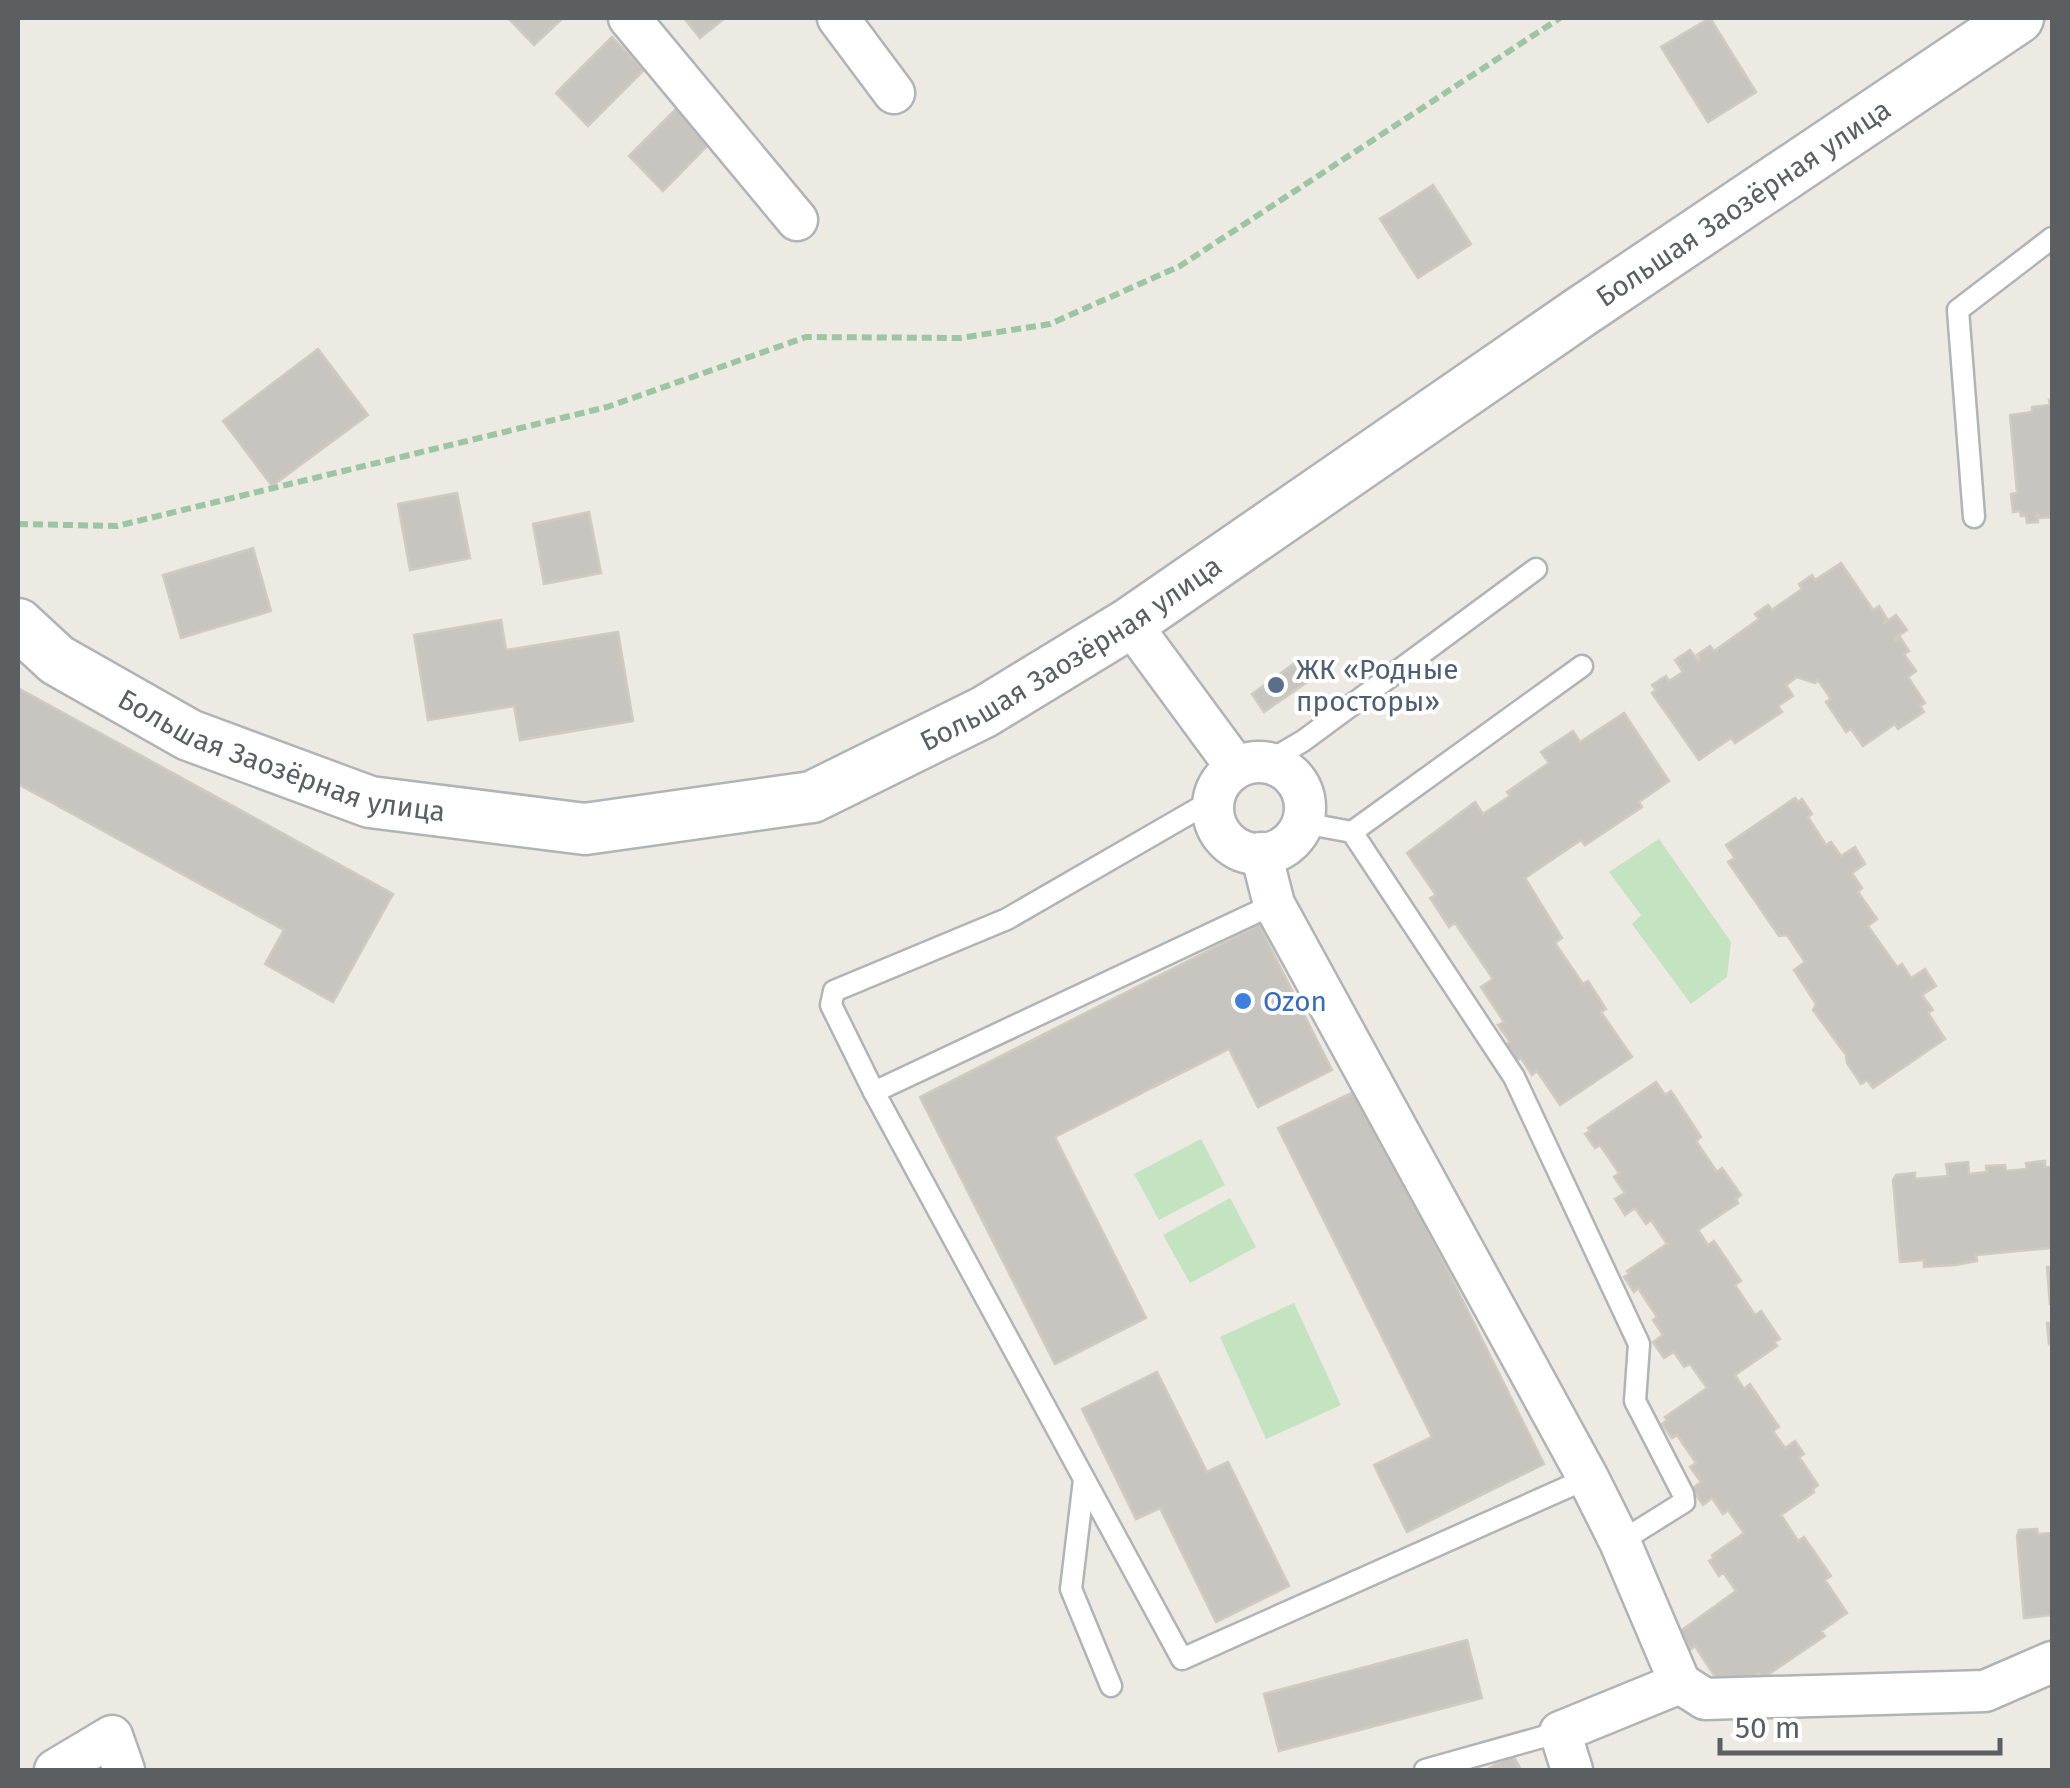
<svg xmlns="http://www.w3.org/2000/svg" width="2070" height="1788" viewBox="0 0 2070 1788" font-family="'Fira Sans',sans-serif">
<rect width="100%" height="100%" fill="#ede9e3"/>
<g fill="#c4e3c1">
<polygon points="1659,839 1731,942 1727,977 1691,1004 1632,924 1641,915 1609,872"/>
<polygon points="1201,1139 1225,1185 1159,1220 1134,1174"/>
<polygon points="1230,1198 1256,1247 1190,1283 1163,1235"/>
<polygon points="1294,1303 1341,1405 1266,1439 1220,1337"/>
</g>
<g fill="#c8c4bf" stroke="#d1cac1" stroke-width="2.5">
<polygon points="508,18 563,18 534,45"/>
<polygon points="684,18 725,18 700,38"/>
<polygon points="1710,18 1756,92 1708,122 1661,47"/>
<polygon points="612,37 644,70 588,126 556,93"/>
<polygon points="677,108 711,142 663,191 629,156"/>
<polygon points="1433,185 1471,244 1418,278 1380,219"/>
<polygon points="318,349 368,415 272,486 223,421"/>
<polygon points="2049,400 2052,400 2052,517 2040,518 2037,514 2038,522 2027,523 2026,515 2021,516 2020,511 2013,512 2011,494 2017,493 2010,415 2032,412 2032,407 2050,405"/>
<polygon points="457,493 470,558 410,570 398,504"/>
<polygon points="589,512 601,573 544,584 533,524"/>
<polygon points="253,548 271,611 181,638 163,575"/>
<polygon points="1841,563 1873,610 1879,606 1887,619 1883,624 1896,615 1907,630 1894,639 1896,641 1900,637 1909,651 1904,654 1916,671 1908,677 1925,703 1920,706 1924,712 1898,729 1895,724 1863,746 1851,729 1846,732 1826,702 1831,699 1818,680 1815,683 1797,677 1786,685 1793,696 1778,706 1782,712 1735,743 1731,738 1699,760 1652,693 1656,690 1652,685 1666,676 1669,681 1683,672 1675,660 1690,650 1698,661 1700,659 1697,655 1710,646 1714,651 1759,619 1755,614 1768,605 1772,610 1802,589 1799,584 1812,575 1815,580"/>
<polygon points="501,620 506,650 618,632 633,721 520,740 514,706 428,720 414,635"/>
<polygon points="1299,660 1313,678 1264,712 1252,694"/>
<polygon points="18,688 393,894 333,1002 265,964 284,930 18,784"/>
<polygon points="1624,713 1669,781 1639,802 1642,807 1585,845 1581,840 1525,878 1562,938 1555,943 1583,984 1588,981 1606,1009 1601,1012 1632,1057 1560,1105 1537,1071 1532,1075 1521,1058 1510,1065 1499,1049 1510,1042 1498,1025 1504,1022 1481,987 1493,979 1455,923 1449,927 1430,898 1436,895 1407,853 1475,802 1483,814 1510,796 1507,792 1549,763 1541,752 1573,731 1580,742"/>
<polygon points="1795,798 1798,802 1802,799 1812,814 1808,817 1826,845 1831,842 1841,856 1855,847 1865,864 1852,873 1862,888 1858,892 1877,919 1868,926 1897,967 1902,964 1911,978 1925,969 1936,986 1922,995 1933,1010 1928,1013 1945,1039 1873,1088 1867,1080 1861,1084 1847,1063 1846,1055 1813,1010 1816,1004 1794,970 1805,962 1787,935 1779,936 1728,862 1735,858 1726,845"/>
<polygon points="1259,925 1332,1070 1258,1107 1229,1049 1055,1137 1146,1318 1055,1364 920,1097"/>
<polygon points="1656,1082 1665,1095 1671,1091 1701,1137 1696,1141 1717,1172 1722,1168 1741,1195 1736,1199 1738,1203 1698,1230 1708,1245 1714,1241 1741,1281 1735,1285 1755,1315 1761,1311 1780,1339 1774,1342 1777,1346 1735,1375 1744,1389 1750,1384 1779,1427 1773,1431 1785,1448 1795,1441 1804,1454 1799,1457 1818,1485 1813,1489 1814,1492 1781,1515 1798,1541 1804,1537 1831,1576 1825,1580 1847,1613 1821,1631 1825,1636 1763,1678 1759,1673 1727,1695 1695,1646 1691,1649 1679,1632 1736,1591 1723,1572 1719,1576 1709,1561 1714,1558 1712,1555 1744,1533 1728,1510 1723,1514 1712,1498 1703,1505 1692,1489 1701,1482 1690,1467 1696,1463 1677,1435 1672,1438 1662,1424 1667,1420 1665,1417 1707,1388 1690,1364 1684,1367 1674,1352 1664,1358 1653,1342 1663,1335 1653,1320 1657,1317 1638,1288 1634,1292 1624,1277 1629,1274 1627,1271 1667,1244 1651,1220 1646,1224 1635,1208 1625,1215 1615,1199 1625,1193 1614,1177 1619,1173 1600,1145 1595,1148 1585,1134 1590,1131 1588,1128"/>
<polygon points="1358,1090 1544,1464 1407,1532 1374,1465 1432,1437 1278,1128"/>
<polygon points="2045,1161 2045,1167 2052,1167 2052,1262 2051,1248 1976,1255 1977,1261 1955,1265 1924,1267 1924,1260 1900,1262 1893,1180 1896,1175 1915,1173 1915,1179 1948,1176 1946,1164 1968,1162 1969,1174 1987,1172 1986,1166 2005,1165 2006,1171 2027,1169 2026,1163"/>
<polygon points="2047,1267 2052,1267 2052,1304 2050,1304"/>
<polygon points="2047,1323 2052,1323 2052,1344 2049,1344"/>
<polygon points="1157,1372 1207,1472 1228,1462 1289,1586 1216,1622 1160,1508 1136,1519 1082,1409"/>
<polygon points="2037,1529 2038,1534 2052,1533 2052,1615 2024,1618 2017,1536 2019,1530"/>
<polygon points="1467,1640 1482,1698 1279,1751 1264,1694"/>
<polygon points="1513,1755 1521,1770 1486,1770"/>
</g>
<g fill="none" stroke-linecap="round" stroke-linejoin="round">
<g stroke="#b0b4b7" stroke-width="25">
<g id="service">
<polyline points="1974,517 1958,310 2052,238"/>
<polyline points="1267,762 1303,741 1536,569"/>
<polyline points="1303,823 1352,832 1582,666"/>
<polyline points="1352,832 1514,1077 1639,1344 1635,1401 1683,1494 1684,1502 1620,1542"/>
<polyline points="1274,904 874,1092 1182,1659 1588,1478"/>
<polyline points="874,1092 831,1005 834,991 1007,919 1213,800"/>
<polyline points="1084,1480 1071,1589 1111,1686"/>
<polyline points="1425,1770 1560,1732"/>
</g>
</g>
<g stroke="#b0b4b7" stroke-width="45">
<g id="minor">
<polyline points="629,18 797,220"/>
<polyline points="838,18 894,93"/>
<polyline points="1130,623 1236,767"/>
<circle cx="1259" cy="808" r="46"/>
<polyline points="1261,853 1274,904 1588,1478 1620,1542 1680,1683 1560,1732 1572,1770"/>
<polyline points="1680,1683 1705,1699 1985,1691 2052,1662"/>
<polyline points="55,1770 112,1736 124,1770"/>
</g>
</g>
<g stroke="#b0b4b7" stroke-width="55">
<g id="tertiary">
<path id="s1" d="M18,624L57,660L189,735L370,802L585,829L812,797L984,712L1130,623L1582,311L2018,18"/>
</g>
</g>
<polyline stroke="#9cc5a3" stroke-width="6" stroke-dasharray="10 5" stroke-linecap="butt" points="18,524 117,526 607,407 806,337 960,338 1050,324 1180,266 1560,18"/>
<use href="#service" stroke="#fff" stroke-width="20"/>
<use href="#minor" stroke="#fff" stroke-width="40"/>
<use href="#tertiary" stroke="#fff" stroke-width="50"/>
</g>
<circle fill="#5c6f8a" stroke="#fff" stroke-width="4" cx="1276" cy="685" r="10"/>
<circle fill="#3f7fe0" stroke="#fff" stroke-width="4" cx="1243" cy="1001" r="10"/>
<g text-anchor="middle" stroke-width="8" stroke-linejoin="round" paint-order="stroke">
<g font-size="28" fill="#5b5f62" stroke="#fff">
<text dy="10" stroke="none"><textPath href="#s1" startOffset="1950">Большая Заозёрная улица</textPath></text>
<text dy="10" stroke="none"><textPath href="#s1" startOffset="1140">Большая Заозёрная улица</textPath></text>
<text dy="10" stroke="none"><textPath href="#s1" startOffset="300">Большая Заозёрная улица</textPath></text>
</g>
<g font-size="28" fill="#4e5e75" stroke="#fff" text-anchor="start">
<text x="1296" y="679">ЖК «Родные<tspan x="1296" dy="32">просторы»</tspan></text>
</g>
<g font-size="28" fill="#366cbe" stroke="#fff" text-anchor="start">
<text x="1263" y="1011">Ozon</text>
</g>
</g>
<rect width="2070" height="1788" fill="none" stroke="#5b5f62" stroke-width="40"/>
<path d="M1720 1738v15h280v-15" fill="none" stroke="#5b5f62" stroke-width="5"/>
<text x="1735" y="1738" font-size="30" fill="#5b5f62" stroke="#ffffff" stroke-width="8" paint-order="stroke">50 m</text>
</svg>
